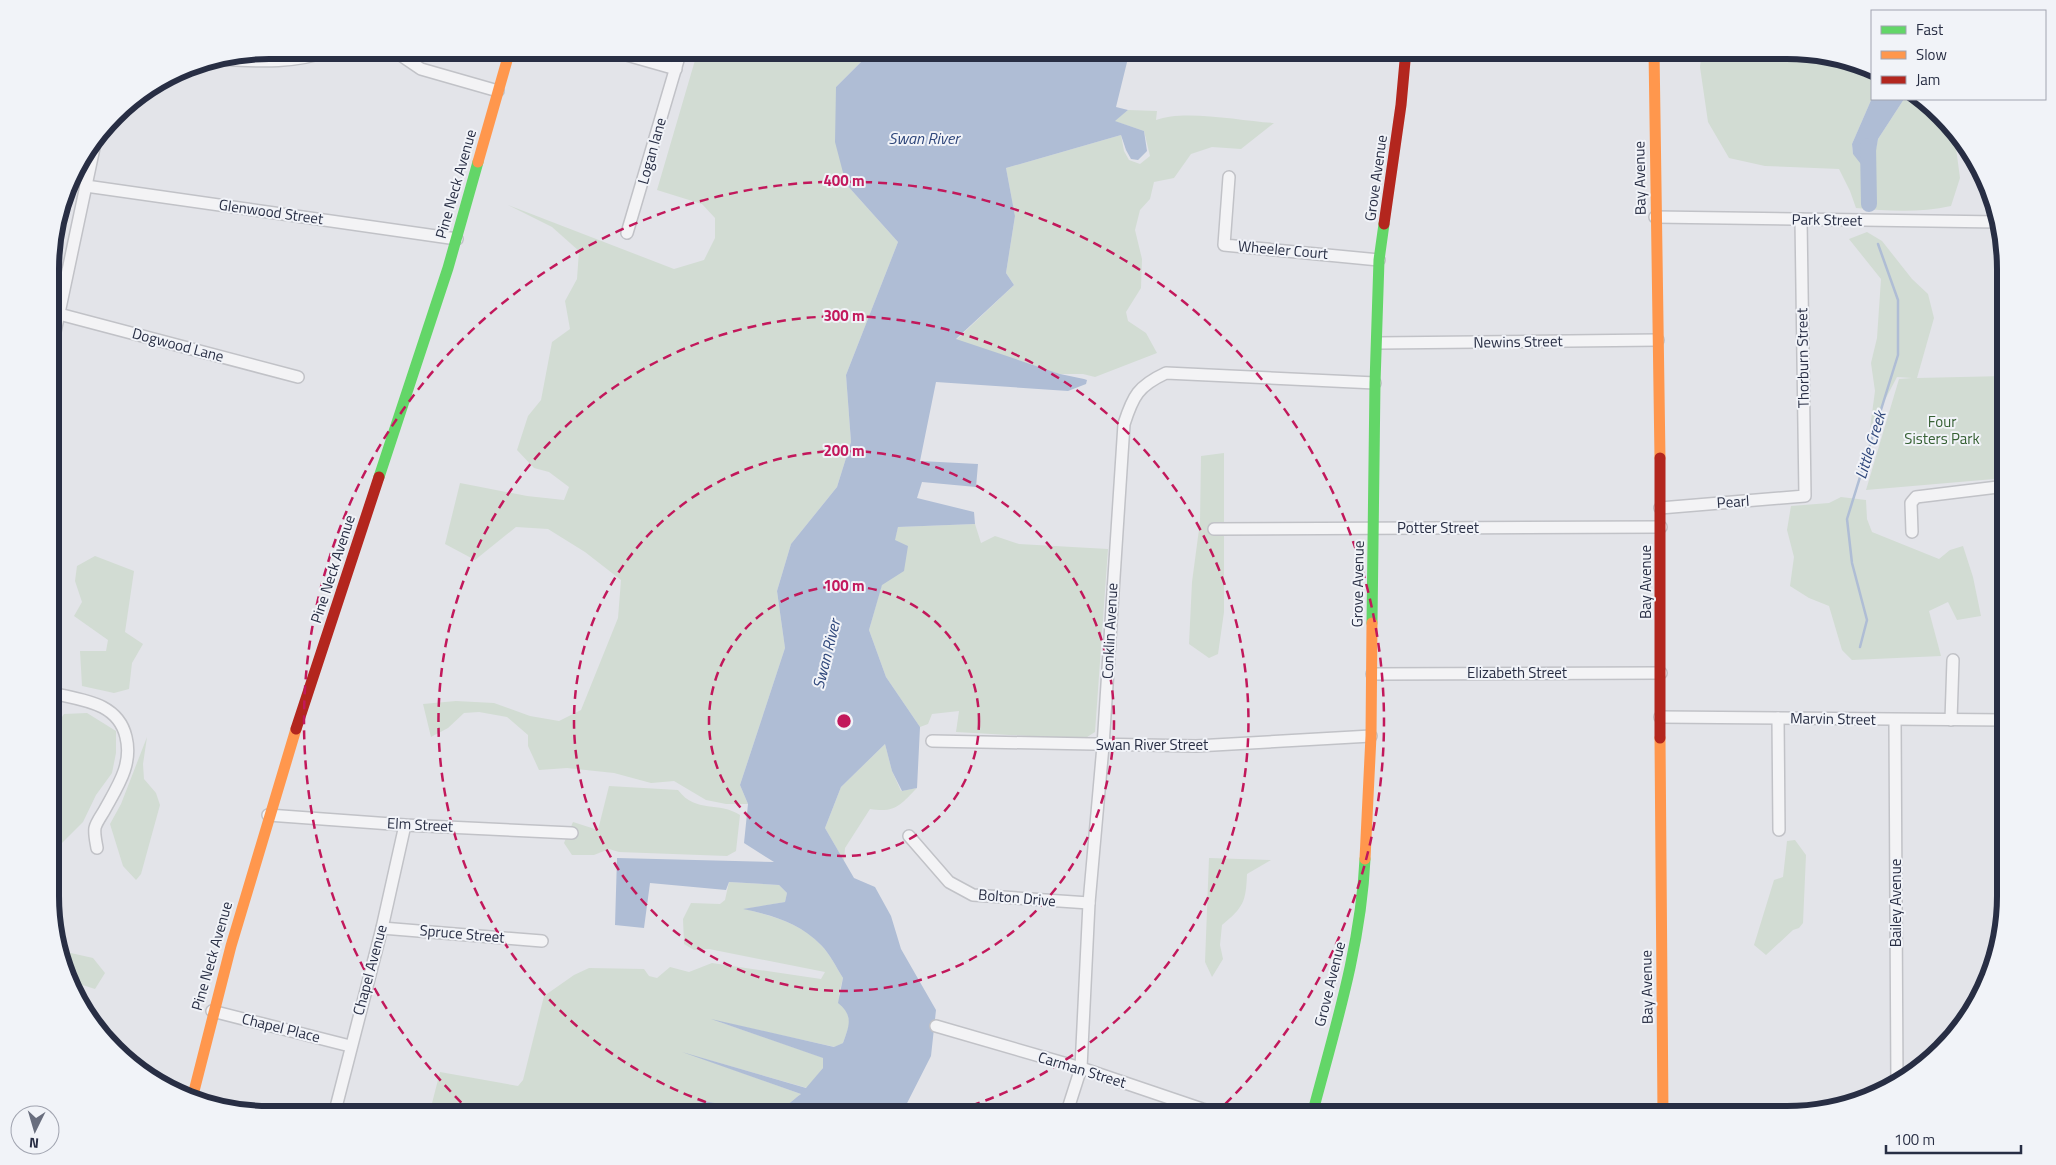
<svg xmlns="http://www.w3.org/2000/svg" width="2056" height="1165" viewBox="0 0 2056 1165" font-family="'Titillium Web',sans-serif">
<rect width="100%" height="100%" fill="#e3e4e9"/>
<g fill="#d2dcd3">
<polygon points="698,50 873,50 836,87 846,184 898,242 846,375 851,442 837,487 791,544 777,591 785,648 740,785 748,804 726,804 706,800 674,781 651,783 614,773 567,768 539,770 528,746 528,735 507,717 479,712 464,713 448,728 431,737 423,704 456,701 494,703 530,716 559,721 581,710 618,618 621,580 585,552 548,529 516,527 475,560 445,544 460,483 527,496 564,500 569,487 549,472 534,468 517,450 528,416 541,400 552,342 570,329 565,301 577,279 579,251 552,227 508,205 674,269 704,260 715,238 715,218 702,204 657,190"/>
<polygon points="1262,50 1395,50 1375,60"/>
<path d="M1702,50H1788L1844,57L1872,69V98L1852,144L1853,154L1872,168L1878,139L1904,99H1918L1954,133L1960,178L1951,206C1919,213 1888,211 1856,208L1850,191L1839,169L1765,166L1729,158L1708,122L1700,67Z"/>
<path d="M1128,110L1157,111L1156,120C1184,109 1242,121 1274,123L1241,149L1212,147L1191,154L1174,178L1154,182L1150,199L1140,210L1135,230L1142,259L1141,288L1126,312L1128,321L1146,333L1157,353L1095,377L1083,374H1060L956,340L1014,285L1006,273L1015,216L1006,168L1121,135L1124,151L1129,160L1140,164L1150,156L1144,131L1114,121Z"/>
<polygon points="1867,232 1882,241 1912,279 1928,294 1934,318 1917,378 2006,376 2006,478 1866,490 1899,379 1912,378 1897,377 1870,428 1875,391 1871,363 1877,338 1881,279 1849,239"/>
<polygon points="1224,453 1224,612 1218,654 1209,658 1189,644 1192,582 1200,522 1201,456"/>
<polygon points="1841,497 1866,500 1867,519 1872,532 1939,559 1950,550 1963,546 1973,577 1981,616 1957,620 1948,602 1929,611 1941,656 1852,660 1842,650 1829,606 1809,598 1790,586 1794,557 1787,530 1791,506 1829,503"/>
<polygon points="975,524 981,543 995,536 1019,544 1108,549 1095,732 1084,739 956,732 959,711 932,714 928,724 920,727 886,677 869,630 898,527"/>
<polygon points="95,556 134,571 125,632 143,644 132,663 129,689 114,693 82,686 80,651 106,651 108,640 74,616 82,602 75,581 77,566"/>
<polygon points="87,713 116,731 116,753 112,773 96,795 83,822 62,843 52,837 52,732 64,714"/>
<polygon points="147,737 143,764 144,779 156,793 160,805 141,874 136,880 123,866 110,824 121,804"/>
<path d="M885,744L892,771L901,791L917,788C900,805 896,813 870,809L845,848L844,861L825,828L841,787Z"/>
<path d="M609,786L678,790C696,814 719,801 740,815L736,851L727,856L619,852L609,849L594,855H572L564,843L573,822L598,830Z"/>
<polygon points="1795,840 1806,855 1803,923 1799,928 1793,930 1766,955 1754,945 1774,880 1783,877 1787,841"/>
<path d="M1209,858L1271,860L1247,874C1246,901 1244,907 1222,925L1220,945L1223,959L1212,977L1205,962Z"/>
<path d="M729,882L779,885L787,893L785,902L745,909C772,916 801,923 821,945C830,954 836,967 843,978L839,994L846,1009L850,1023L843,1043L835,1047L717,1021L824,1058L823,1068L807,1088L695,1056L801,1094C796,1097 791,1103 785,1106C769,1113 718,1104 699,1101L729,1115H429L440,1072L518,1086L523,1080L544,996L574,975L589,968L644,969L649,976L657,978L670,967L689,972L712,963L821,979L825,972L709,949L694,950L684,944L683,919L691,903L720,904L725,900Z"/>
<polygon points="62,951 93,958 105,973 95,989 73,982"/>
</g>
<g fill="#afbdd5">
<path d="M873,50H1130L1116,107L1128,110L1115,121L1144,131L1147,151L1138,160L1131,159L1126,150L1121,135L1006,168L1015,216L1006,273L1014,285L956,339L1060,374L1084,379L1087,380L1086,384L1068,391L936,382L920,461L978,464L976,487L922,482L917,498L974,512L975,524L898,527L895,540L908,546L904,571L882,585L869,630L886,677L920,727L917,788L902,791L892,771L885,744L841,787L825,828L854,878L875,887L891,916L901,949L936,1010L931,1056L901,1115H729L696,1100C714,1103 770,1112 785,1106C791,1103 796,1097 801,1094L682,1052L806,1088L823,1068V1058L711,1019L834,1047L843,1043C849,1026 854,1016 838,1003L843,978C836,967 830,954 821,945C800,923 772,915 743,909L785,902L787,893L779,885L729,882L726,890L650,883L644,928L615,925L617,858L774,862L744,843L748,804L740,785L785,648L777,591L791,544L837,487L851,442L846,375L898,242L846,184L835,142L836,87Z"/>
<polygon points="1872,98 1904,99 1878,139 1873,168 1864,168 1853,154 1852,144"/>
</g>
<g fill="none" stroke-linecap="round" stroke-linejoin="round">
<polyline stroke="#afbdd5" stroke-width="2.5" points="1860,647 1867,620 1852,563 1847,519 1898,355 1898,300 1878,244"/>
<polyline stroke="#afbdd5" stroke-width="16" points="1868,146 1869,204"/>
<g stroke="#c1c2c7" stroke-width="14">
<g id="street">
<polyline points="393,50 421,69 498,91"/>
<polyline points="609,50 676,69"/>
<path d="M223,59C261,62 296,63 331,50"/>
<polyline points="1229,177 1224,245 1379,260"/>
<polyline points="86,186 457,239"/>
<polyline points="1655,217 1999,222"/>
<polyline points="627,233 681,50"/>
<polyline points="59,314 298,377"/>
<polyline points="1378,343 1658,340"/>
<polyline points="52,346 95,143"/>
<polyline points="1660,508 1805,496 1801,219"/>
<polyline points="1214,529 1661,527"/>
<polyline points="1912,532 1911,503 1916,497 2006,486"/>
<polyline points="1372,674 1661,673"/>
<path d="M52,693C81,700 118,702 126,737C133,765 117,787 104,811C101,816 96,823 95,828C94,834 96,842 97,848"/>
<polyline points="1660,717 2006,720"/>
<polyline points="1778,718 1779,830"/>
<polyline points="1895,720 1897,1086"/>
<polyline points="1951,720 1953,660"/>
<polyline points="932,741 1196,746 1371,736"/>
<polyline points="268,815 405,825 572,833"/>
<polyline points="909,836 949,882 973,895 1089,903"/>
<polyline points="382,928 542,941"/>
<polyline points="212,1011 350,1046"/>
<polyline points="936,1026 1081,1068 1202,1109 1228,1115"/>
<polyline points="334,1115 382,928 405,825"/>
<path d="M1066,1115L1081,1068L1089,903L1103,746L1124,424C1133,396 1138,386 1166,373L1375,383"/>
</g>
</g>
<use href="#street" stroke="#f3f3f5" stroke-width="11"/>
<g stroke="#63d668" stroke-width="11">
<polyline points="379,477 448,268 478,162"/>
<polyline points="1372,623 1375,383 1379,260 1384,224"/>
<path d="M1312,1115C1334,1031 1361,947 1365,859"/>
</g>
<g stroke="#ff974d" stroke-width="11">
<polyline points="1654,50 1660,458"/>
<polyline points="478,162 510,50"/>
<polyline points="1660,738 1663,1115"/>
<polyline points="1365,859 1371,736 1372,623"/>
<polyline points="192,1099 231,946 296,729"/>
</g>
<g stroke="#b3261e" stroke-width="11">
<polyline points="1384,224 1401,105 1406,50"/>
<polyline points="1660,458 1660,738"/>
<polyline points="296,729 379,477"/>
</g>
</g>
<g fill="none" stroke="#c2185b" stroke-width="2.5" stroke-dasharray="9 6">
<circle cx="844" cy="721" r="135"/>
<circle cx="844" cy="721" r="270"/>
<path d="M749 1115A405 405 0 1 1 942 1114"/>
<path d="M472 1113A540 540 0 1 1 1216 1113"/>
</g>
<g text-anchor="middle" stroke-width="4" stroke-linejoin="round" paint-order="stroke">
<g font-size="15" fill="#282e44" stroke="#f1f3f8">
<text transform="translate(652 151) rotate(-74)" y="5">Logan lane</text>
<text transform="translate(1376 178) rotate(-82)" y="5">Grove Avenue</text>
<text transform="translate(1640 178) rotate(-91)" y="5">Bay Avenue</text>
<text transform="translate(456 184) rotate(-74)" y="5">Pine Neck Avenue</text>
<text transform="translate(271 212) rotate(8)" y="5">Glenwood Street</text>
<text transform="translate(1827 220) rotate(1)" y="5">Park Street</text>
<text transform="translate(1283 250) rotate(5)" y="5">Wheeler Court</text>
<text transform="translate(1518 342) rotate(-1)" y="5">Newins Street</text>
<text transform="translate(178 345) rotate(15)" y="5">Dogwood Lane</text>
<text transform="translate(1803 358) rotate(-91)" y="5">Thorburn Street</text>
<text transform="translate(1733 502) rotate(-4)" y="5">Pearl</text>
<text x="1438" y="533">Potter Street</text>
<text transform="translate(333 569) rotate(-72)" y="5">Pine Neck Avenue</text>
<text transform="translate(1646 582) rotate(-90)" y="5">Bay Avenue</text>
<text transform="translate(1358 584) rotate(-89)" y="5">Grove Avenue</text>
<text transform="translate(1110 631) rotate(-87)" y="5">Conklin Avenue</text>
<text x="1517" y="678">Elizabeth Street</text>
<text transform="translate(1833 719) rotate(1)" y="5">Marvin Street</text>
<text x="1152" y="750">Swan River Street</text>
<text transform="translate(420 825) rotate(3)" y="5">Elm Street</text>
<text transform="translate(1017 898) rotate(5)" y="5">Bolton Drive</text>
<text transform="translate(1896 903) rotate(-90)" y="5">Bailey Avenue</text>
<text transform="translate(462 934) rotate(5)" y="5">Spruce Street</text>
<text transform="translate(212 956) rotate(-74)" y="5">Pine Neck Avenue</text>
<text transform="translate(370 970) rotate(-75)" y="5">Chapel Avenue</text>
<text transform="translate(1330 984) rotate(-76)" y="5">Grove Avenue</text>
<text transform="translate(1647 987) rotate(-91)" y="5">Bay Avenue</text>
<text transform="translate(281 1028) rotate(14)" y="5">Chapel Place</text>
<text transform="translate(1082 1070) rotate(17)" y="5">Carman Street</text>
</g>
<g font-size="15" fill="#376134" stroke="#f1f3f8">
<text x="1942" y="427">Four<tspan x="1942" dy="17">Sisters Park</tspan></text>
</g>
<g font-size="16" font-style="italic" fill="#2f477b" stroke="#f1f3f8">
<text x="924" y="144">Swan River</text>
<text transform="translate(1870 445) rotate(-73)" y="6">Little Creek</text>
<text transform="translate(826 654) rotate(-76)" y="6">Swan River</text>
</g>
</g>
<path d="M0 0H2056V1165H0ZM269 59H1787A210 210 0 0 1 1997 269V896A210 210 0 0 1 1787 1106H269A210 210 0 0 1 59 896V269A210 210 0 0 1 269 59Z" fill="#f1f3f8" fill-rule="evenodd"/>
<path fill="none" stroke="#282e44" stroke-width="6" d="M269 59H1787A210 210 0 0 1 1997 269V896A210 210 0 0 1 1787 1106H269A210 210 0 0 1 59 896V269A210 210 0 0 1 269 59Z"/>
<circle cx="844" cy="721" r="8" fill="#c2185b" stroke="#f1f3f8" stroke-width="2.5"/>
<g font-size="15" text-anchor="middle" font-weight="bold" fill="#c2185b" stroke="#f1f3f8" stroke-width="4" stroke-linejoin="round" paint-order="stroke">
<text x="844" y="186">400 m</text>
<text x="844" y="321">300 m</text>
<text x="844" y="456">200 m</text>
<text x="844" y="591">100 m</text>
</g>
<rect x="1871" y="10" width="175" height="90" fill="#f1f3f8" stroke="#a1a4b0"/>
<rect x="1881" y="26" width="25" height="8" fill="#63d668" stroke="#a1a4b0"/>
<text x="1916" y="35" font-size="15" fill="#282e44">Fast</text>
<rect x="1881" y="51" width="25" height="8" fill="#ff974d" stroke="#a1a4b0"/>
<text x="1916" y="60" font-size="15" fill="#282e44">Slow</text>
<rect x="1881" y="76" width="25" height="8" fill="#b3261e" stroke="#a1a4b0"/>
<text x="1916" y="85" font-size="15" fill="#282e44">Jam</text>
<g transform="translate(35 1130) rotate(185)"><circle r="24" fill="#f1f3f8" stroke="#a1a4b0"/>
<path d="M0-4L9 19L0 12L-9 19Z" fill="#696e7e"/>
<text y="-8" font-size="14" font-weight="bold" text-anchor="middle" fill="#282e44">N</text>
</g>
<path d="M1886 1145v8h135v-8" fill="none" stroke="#282e44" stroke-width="2.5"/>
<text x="1894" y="1145" font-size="15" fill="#282e44" stroke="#f1f3f8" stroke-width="4" paint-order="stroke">100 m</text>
</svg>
